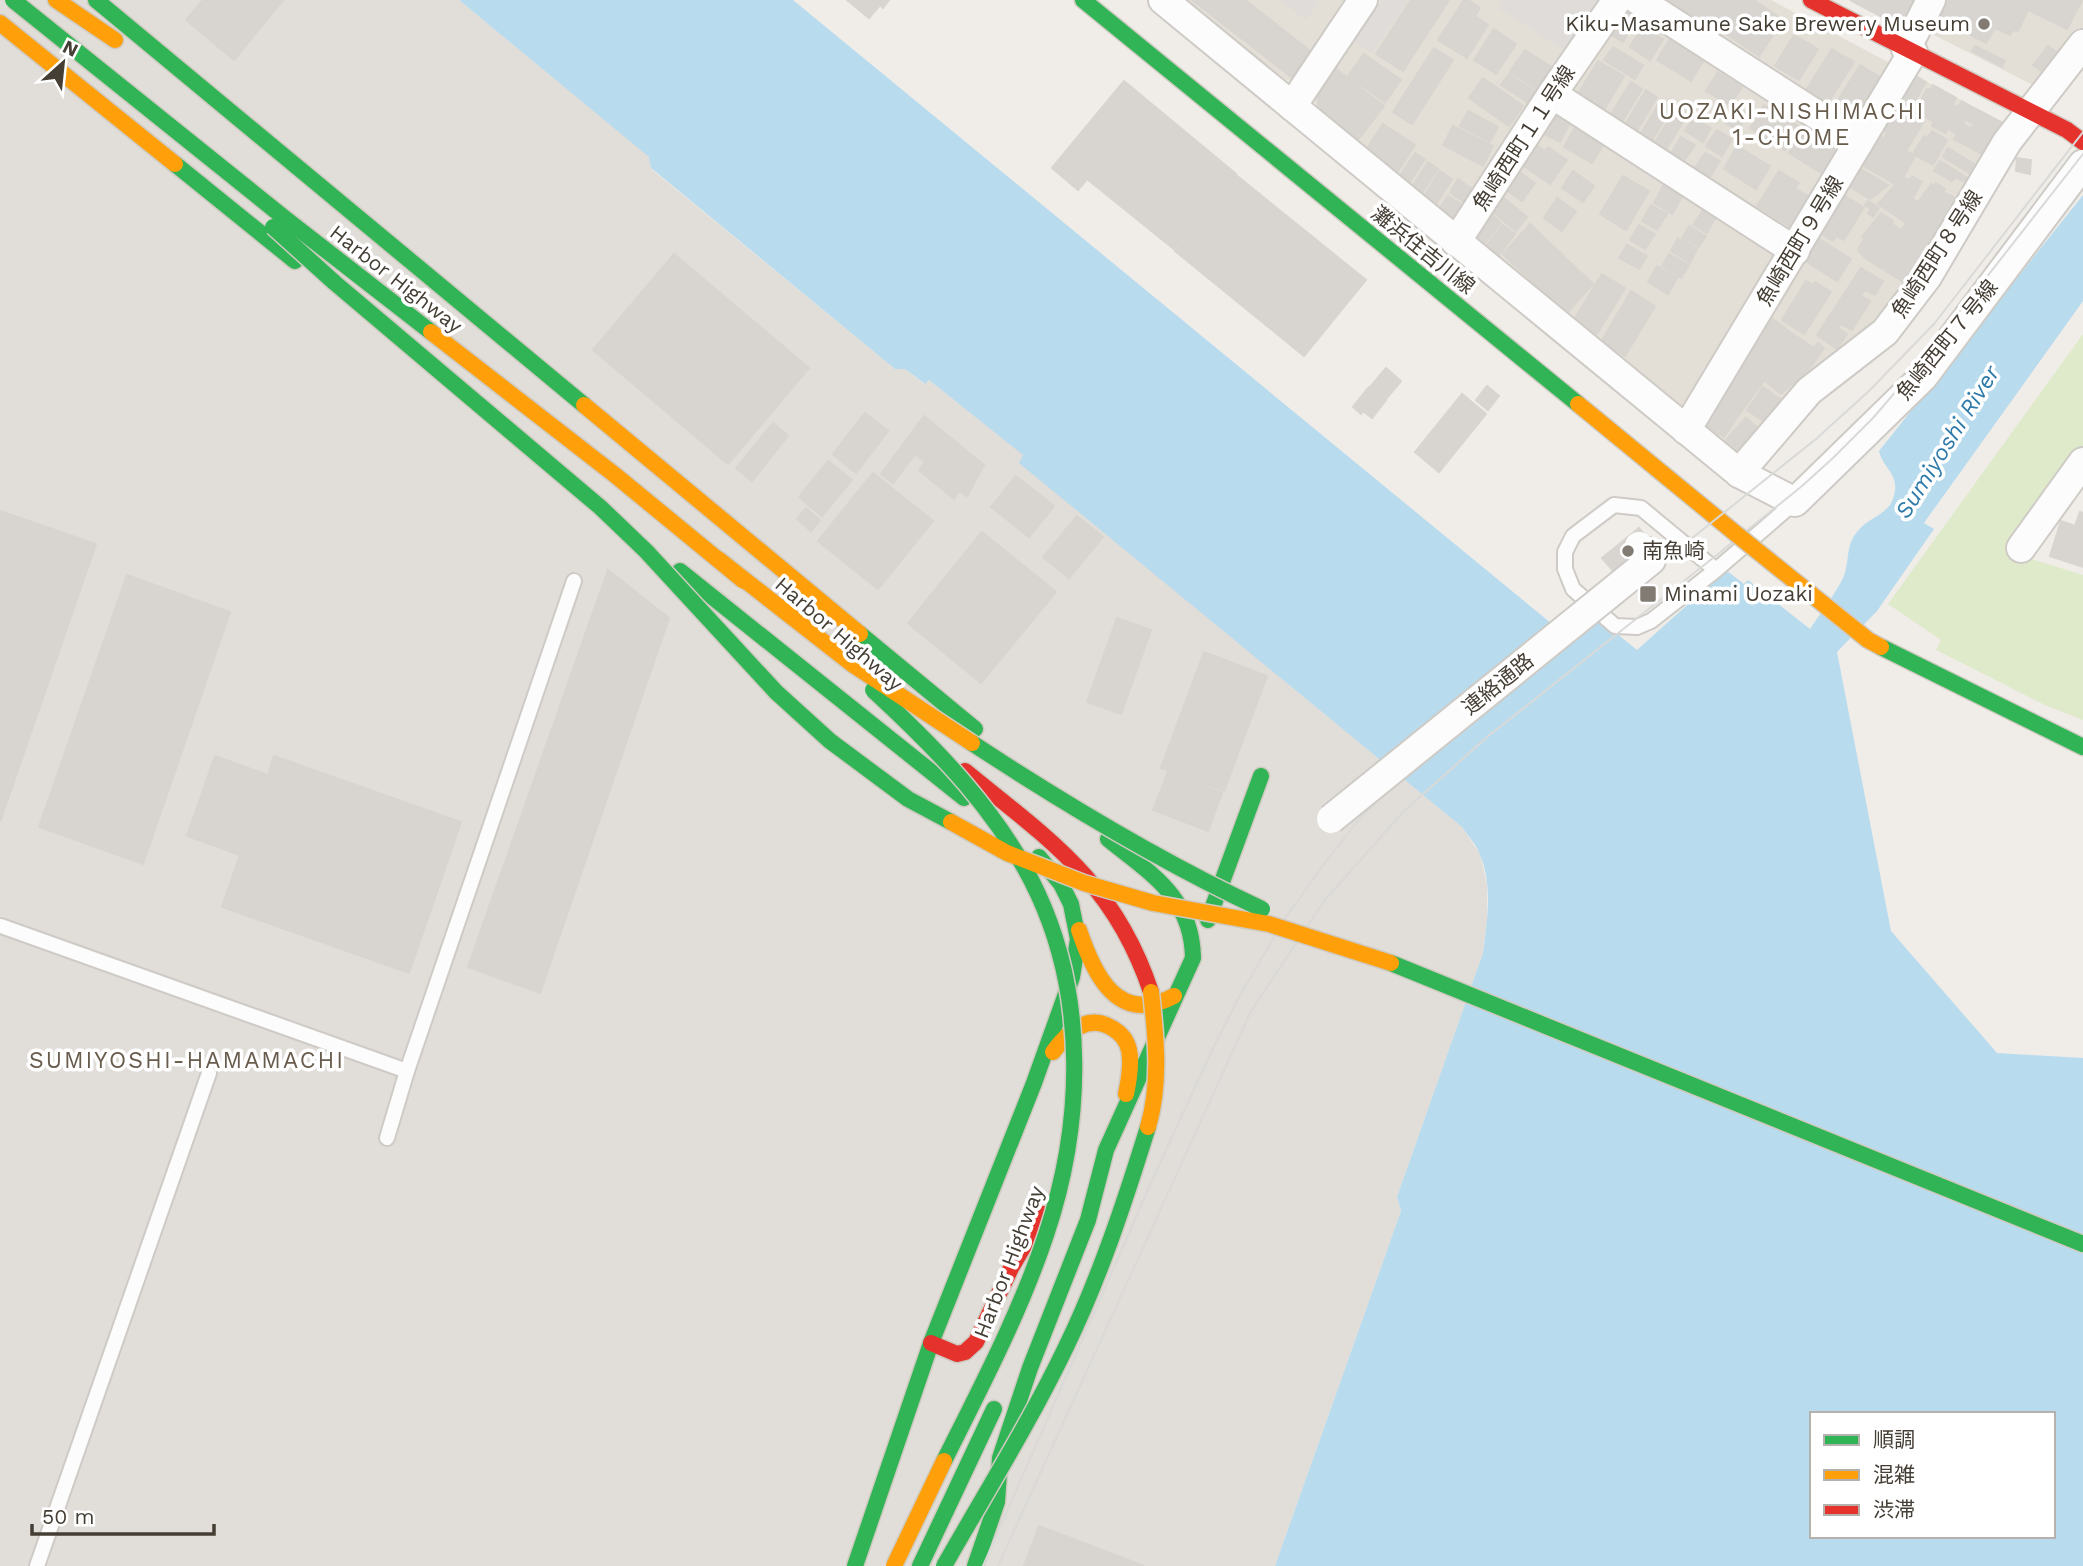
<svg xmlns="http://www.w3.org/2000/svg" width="2083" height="1566" viewBox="0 0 2083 1566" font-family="'Work Sans','Noto Sans JP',sans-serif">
<rect width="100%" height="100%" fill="#f0ede9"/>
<g fill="#e4dfd6">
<polygon points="1181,0 1352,0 1298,81 1277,80"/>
<polygon points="1379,0 1602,0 1460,216 1447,219 1318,112 1313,97"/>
<polygon points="1651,0 1771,0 1888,62 1894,69 1855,133"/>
<polygon points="1947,0 2083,0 2083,32 2039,88 1930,33"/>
<polygon points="1627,1 1849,144 1796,231 1784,235 1573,98 1571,87"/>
<polygon points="1916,76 2001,121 2005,131 1885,318 1740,459 1703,429 1906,79"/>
<polygon points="1557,106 1784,252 1689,408 1677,409 1476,244 1473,232"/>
</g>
<polygon fill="#e1ddd8" points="0,0 459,0 650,157 651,169 895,369 905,369 924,384 929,380 1024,455 1020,463 1462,827 1480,854 1487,884 1487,921 1483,953 1397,1197 1401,1211 1275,1566 0,1566"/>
<polygon fill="#deeac9" points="2083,334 2083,450 2009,552 2083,575 2083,720 2045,705 1936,650 1941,640 1888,604"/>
<g fill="#dfdcd9">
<polygon points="1282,0 1316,0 1319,3 1305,20"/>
<polygon points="1382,0 1408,0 1372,53 1354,41"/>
<polygon points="1503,0 1602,0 1568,52 1498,8"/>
</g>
<path fill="#b9dbee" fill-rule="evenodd" d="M459,0H793L1552,624L1579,603L1637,650L1726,570L1744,584L1748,580L1810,629C1821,612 1834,596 1843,578C1850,562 1845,546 1857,532C1871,514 1892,516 1895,490C1897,473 1882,466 1879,451L2083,195V301L1924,523L1934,529L1877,611L1837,652L1891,931L1997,1053L2083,1058V1566H1275L1401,1211L1397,1197L1483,953C1487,922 1493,885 1480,855C1477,845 1468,836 1462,827L1019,463L1023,455L929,380L925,384L905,369H895L651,168L649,157ZM1812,1414H2053V1536H1812Z"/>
<g fill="#d8d4d0" stroke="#d8d4cf" stroke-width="2">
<polygon points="203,0 283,0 234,60 186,20"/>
<polygon points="847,0 889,0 883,8 880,5 869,18"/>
<polygon points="1192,0 1245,0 1314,54 1294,79"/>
<polygon points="1411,0 1449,0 1403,71 1376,54"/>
<polygon points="1464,0 1468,0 1480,8 1475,16 1488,25 1467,58 1438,40"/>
<polygon points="1662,0 1754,0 1783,20 1759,56 1710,23 1706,29"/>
<polygon points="1850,0 1915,0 1901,27"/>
<polygon points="1949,0 2082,0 2067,29 2028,10 2018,31 2013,30 2010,35 1995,28 1986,43 1939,19"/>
<polygon points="1626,10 1638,17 1623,42 1611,35"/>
<polygon points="1642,27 1663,39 1650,60 1630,47"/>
<polygon points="1494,29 1516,44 1496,74 1474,60"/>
<polygon points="1794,35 1818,49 1799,80 1775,66"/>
<polygon points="1672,36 1706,57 1691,81 1657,60"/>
<polygon points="1975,46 2005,61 2002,67 1972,51"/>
<polygon points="2048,46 2058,53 2044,73 2033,65"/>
<polygon points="1613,47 1643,65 1635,79 1604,60"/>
<polygon points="1434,48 1453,60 1412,124 1393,112"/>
<polygon points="1832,49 1854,62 1825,108 1803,95"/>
<polygon points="1525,50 1553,68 1545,79 1518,61"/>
<polygon points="1364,54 1401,80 1385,102 1348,76"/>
<polygon points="1517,61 1545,79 1538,90 1510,72"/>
<polygon points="1598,61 1624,76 1601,115 1575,99"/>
<polygon points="1860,65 1883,79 1854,128 1830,113"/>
<polygon points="1336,69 1384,106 1357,141 1319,111 1317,94"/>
<polygon points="1718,72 1742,87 1730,105 1706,91"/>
<polygon points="1509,74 1536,92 1529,103 1501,85"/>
<polygon points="1916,76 1926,82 1908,112 1896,105 1912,77"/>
<polygon points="1483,78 1523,106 1509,126 1469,98"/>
<polygon points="1124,81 1236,174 1174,249 1087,179 1078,190 1052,168"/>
<polygon points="1631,82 1642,89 1621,123 1610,116"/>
<polygon points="1933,85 1942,90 1927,118 1915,112 1927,89 1931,90"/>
<polygon points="1646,90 1657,97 1636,132 1625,125"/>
<polygon points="1942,90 1956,98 1940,130 1932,126 1934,122 1927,118"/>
<polygon points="1661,100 1672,107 1651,142 1640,135"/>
<polygon points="1962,101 1972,107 1957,134 1947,128 1946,133 1940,130 1953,105 1958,107"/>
<polygon points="1891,104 1923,123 1915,136 1883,118"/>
<polygon points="1764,105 1799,126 1785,150 1750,128"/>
<polygon points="1735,107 1748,114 1738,130 1725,123"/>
<polygon points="1972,107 2001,122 2005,131 1995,139 1972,127 1974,124 1965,119"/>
<polygon points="1675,110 1686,117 1665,151 1654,144"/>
<polygon points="1468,111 1498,127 1490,142 1460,126"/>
<polygon points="1555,113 1571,121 1560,142 1544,134"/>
<polygon points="1694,117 1711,128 1703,142 1685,131"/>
<polygon points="1889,122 1915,136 1906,151 1884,138 1887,133 1884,131"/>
<polygon points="1383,124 1415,145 1398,171 1366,150"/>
<polygon points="1963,124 1997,142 1989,158 1954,139"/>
<polygon points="1805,125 1840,146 1823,174 1789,153"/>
<polygon points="1453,126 1493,146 1483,166 1443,145"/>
<polygon points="1574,129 1603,145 1592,163 1564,147"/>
<polygon points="1717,130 1732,139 1722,156 1706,146"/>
<polygon points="1932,131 1947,140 1933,165 1913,154 1924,136 1927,138"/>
<polygon points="1874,133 1901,148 1883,177 1857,162"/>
<polygon points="1681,137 1695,145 1684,161 1671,153"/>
<polygon points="1535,144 1545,151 1548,147 1567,160 1550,184 1521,164"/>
<polygon points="1737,146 1770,166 1756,189 1724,169"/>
<polygon points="1901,148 1915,156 1898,186 1883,177"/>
<polygon points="1948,148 1978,166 1973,175 1943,157"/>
<polygon points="1415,153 1425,159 1410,182 1400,176"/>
<polygon points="1705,153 1720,161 1708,180 1693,171"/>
<polygon points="2017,158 2031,160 2030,174 2016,171"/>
<polygon points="1940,161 1969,179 1967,183 1955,177 1952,181 1934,171"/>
<polygon points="1428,162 1438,169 1422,193 1412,187"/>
<polygon points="1859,168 1888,185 1870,199 1848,186"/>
<polygon points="1440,171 1452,179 1436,204 1424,196"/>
<polygon points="1518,171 1535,183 1522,201 1505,189"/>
<polygon points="1573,171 1594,186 1583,202 1562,188"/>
<polygon points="1779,171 1799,183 1795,188 1811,198 1792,228 1757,206"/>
<polygon points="1236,175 1366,280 1304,356 1175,251"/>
<polygon points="1623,176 1649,191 1626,230 1600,214"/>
<polygon points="1912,176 1922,182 1912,199 1918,202 1931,184 1934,186 1936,183 1945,189 1943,192 1959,200 1911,283 1904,278 1902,281 1865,258 1858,250 1865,238 1862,237 1881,213 1893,221 1892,224 1901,230 1906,223 1878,204 1895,185 1899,188 1905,178 1909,180"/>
<polygon points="1458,179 1474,190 1466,203 1450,193"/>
<polygon points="1664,184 1683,195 1672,214 1654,203"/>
<polygon points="1841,194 1864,207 1844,240 1836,236 1833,241 1818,232"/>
<polygon points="1448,196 1461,204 1453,217 1439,209"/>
<polygon points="1504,198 1527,217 1516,231 1493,212"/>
<polygon points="1557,198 1576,211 1562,231 1544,218"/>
<polygon points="1868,201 1879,208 1873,217 1868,213 1871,209 1865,205"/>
<polygon points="1651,205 1667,214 1657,230 1642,221"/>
<polygon points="1703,210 1716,217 1707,233 1693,225"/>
<polygon points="1490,213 1501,223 1485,243 1473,233"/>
<polygon points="1530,224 1540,234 1513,264 1503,254"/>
<polygon points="1503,225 1515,234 1499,255 1487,245"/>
<polygon points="1639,225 1655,234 1645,249 1630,240"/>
<polygon points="1689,226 1706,236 1699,247 1682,238"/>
<polygon points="1540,234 1551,244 1523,273 1513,264"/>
<polygon points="1678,238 1697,249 1690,263 1671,251"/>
<polygon points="1818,238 1851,259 1837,281 1804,260"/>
<polygon points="1551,244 1562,254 1534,283 1524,274"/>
<polygon points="1627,245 1647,256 1639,269 1619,258"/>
<polygon points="674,254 809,368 728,464 593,350"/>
<polygon points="1561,254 1572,264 1545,294 1534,284"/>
<polygon points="1669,254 1689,265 1681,278 1662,266"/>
<polygon points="1572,264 1582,274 1555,304 1544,294"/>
<polygon points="1657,266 1677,278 1668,294 1648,282"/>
<polygon points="1861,268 1883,281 1875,295 1865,290 1861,296 1870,301 1852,330 1841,324 1838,328 1847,334 1837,349 1817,335"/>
<polygon points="1583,274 1593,284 1566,314 1555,304"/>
<polygon points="1602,274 1625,288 1597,334 1574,320"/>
<polygon points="1806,281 1813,285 1815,282 1831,292 1804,334 1782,320"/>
<polygon points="1631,291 1655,306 1625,356 1601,342"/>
<polygon points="1770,317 1790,332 1759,376 1738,362"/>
<polygon points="1790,332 1814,348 1818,343 1824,348 1810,368 1781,394 1759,376"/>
<polygon points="1736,360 1764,381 1740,413 1719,398"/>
<polygon points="1386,368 1401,381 1386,399 1371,386"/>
<polygon points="1487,386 1499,396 1488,410 1476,400"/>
<polygon points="1369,387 1386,400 1372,418 1363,411 1361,414 1353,407"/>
<polygon points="1763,387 1783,401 1768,424 1747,410"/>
<polygon points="1462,394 1486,414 1439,472 1415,452"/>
<polygon points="1719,398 1740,413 1724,437 1708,427 1709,423 1705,419"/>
<polygon points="865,413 888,431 856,473 833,454"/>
<polygon points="924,416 984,465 967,496 959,491 954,499 919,470 925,462 915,454 893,483 881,474"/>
<polygon points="1746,418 1763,432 1744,455 1726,440"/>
<polygon points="773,423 788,436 752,481 736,468"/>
<polygon points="828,461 852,480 822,516 799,497"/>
<polygon points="873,473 933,521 878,589 818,541"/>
<polygon points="1016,476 1054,506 1029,537 991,507"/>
<polygon points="806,508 820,520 811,531 797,519"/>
<polygon points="0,511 96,544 0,822"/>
<polygon points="2080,512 2083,513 2083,567 2050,556 2061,521 2075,526"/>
<polygon points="1077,516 1103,537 1069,578 1043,557"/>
<polygon points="1639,528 1653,545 1617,575 1602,558"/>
<polygon points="982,532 1056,592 981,683 908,623"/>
<polygon points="608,570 669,618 540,993 468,967"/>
<polygon points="127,575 230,612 143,864 39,827"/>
<polygon points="1117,618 1151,630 1121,714 1087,702"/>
<polygon points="1204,652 1267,676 1224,791 1161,768"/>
<polygon points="215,756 268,775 274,756 461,822 409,973 222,907 240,855 187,836"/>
<polygon points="1168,772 1222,793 1208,831 1153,810"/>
<polygon points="1039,1526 1144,1566 1024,1566"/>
</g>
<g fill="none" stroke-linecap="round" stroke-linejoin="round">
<g stroke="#cecbc6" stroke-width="18">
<g id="lane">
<polyline points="1716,570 1651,621 1637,627 1615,626 1573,589 1565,569 1565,552 1573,536 1614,505 1641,508 1716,570 1795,502"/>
<polyline points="1,926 407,1071 574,581"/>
<polyline points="387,1138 407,1071"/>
<polyline points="37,1566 209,1073"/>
</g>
</g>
<g stroke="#cecbc6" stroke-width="32">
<g id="street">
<polyline points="1163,0 1739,473 1795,502 1923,377 2083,164"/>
<polyline points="1638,0 1859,142"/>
<polyline points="1906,49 1931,0"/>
<polyline points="1552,94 1795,251"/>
<polyline points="1292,106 1363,0"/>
<polyline points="1456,242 1552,94 1617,0"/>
<polyline points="1686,430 1913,52"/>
<polyline points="1739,473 1809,391 1885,332 1927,277 2007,142 2083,44"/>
<polyline points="2021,548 2083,462"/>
</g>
</g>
<g stroke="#cfcac0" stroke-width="19">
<g id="fast">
<polyline points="96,0 584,405"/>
<polyline points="1083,0 1578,404"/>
<polyline points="175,164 295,261"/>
<polyline points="680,571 964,798"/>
<polyline points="860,634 975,729"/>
<polyline points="1881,647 2083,747"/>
<polyline points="1208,920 1261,776"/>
<polyline points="1391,963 2083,1244"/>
<polyline points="855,1566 931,1343 1034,1083 1072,977 1078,939 1071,904 1061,884 1039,857"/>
<polyline points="920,1566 994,1409"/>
<path d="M975,1566L997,1502L1000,1458L1030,1368L1088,1220L1106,1150L1193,958C1192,897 1151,874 1108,839"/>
</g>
</g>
<g stroke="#cfcac0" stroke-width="19">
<g id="slow">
<polyline points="56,0 115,40"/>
<polyline points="0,23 175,164"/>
<polyline points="1578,404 1735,533"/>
<polyline points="584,405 860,634"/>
<path d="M1079,930C1094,975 1118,1026 1174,996"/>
<path d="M1053,1052C1068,1032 1087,1013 1112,1028C1121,1033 1127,1041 1129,1050C1132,1064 1129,1080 1126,1094"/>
</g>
</g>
<g stroke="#cfcac0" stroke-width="19">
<g id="jam">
<polyline points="1811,0 2067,130 2083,142"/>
<path d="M965,771C1050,840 1115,883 1151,992"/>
<polyline points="931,1343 957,1354 965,1352 976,1342 1011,1268 1043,1214"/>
</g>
</g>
<use href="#lane" stroke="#fdfcfc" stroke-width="14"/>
<use href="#street" stroke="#fdfcfc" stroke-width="28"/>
<use href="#fast" stroke="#30b455" stroke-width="16"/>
<use href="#slow" stroke="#ff9f0a" stroke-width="16"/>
<use href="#jam" stroke="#e5322d" stroke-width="16"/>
<g stroke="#d9d9d8" stroke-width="2">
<polyline points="983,1566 1154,1176 1214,1046 1239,997 1286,917 1327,860 1357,822 1422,754 1816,439 1869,391 1934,324 2083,132"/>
<polyline points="998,1566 1251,1011 1324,901 1402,813 1487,737 1718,554 1802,486 1833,458 1873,418 1910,375 2083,154"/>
</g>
<g stroke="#cecbc6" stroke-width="32" stroke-linecap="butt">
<polyline id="street-bridge" points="1331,819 1651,560 1639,546"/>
</g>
<g stroke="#cfcac0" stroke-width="19" stroke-linecap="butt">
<g id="fast-bridge">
<polyline points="13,0 287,220 431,332"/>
<polyline points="273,227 335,283 600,507 646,551 776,692 830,741 908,799 951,822"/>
<path d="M873,690C937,749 1001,814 1038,894C1087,1000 1083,1125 1046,1235C1020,1313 981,1387 944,1461"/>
<path d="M972,743C1065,804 1161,862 1262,909"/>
<path d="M944,1566C985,1494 1030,1422 1066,1347C1100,1277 1125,1201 1148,1127"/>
</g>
</g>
<g stroke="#cfcac0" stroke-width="19" stroke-linecap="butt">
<g id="slow-bridge">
<polyline points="431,332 615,475 744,581"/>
<polyline points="1735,533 1868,640 1881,647"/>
<polyline points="718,559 852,664 972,743"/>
<polyline points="951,822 1007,853 1084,883 1153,903 1269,924 1391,963"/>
<path d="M1148,1127C1161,1083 1156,1037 1151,992"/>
<polyline points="894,1566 944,1461"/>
</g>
</g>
<use href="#street-bridge" stroke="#fdfcfc" stroke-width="28"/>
<use href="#fast-bridge" stroke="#30b455" stroke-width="16"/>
<use href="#slow-bridge" stroke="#ff9f0a" stroke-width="16"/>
</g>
<g fill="#817b74" stroke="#fff" stroke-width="2.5">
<circle cx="1984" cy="24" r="7"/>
<circle cx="1628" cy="551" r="7"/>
<rect x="1639" y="585" width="18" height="18" rx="3.5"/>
</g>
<g text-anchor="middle" stroke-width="7" stroke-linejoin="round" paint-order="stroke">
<g font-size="21" fill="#453e35" stroke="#fff" text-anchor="start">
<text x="1970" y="31" text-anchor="end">Kiku-Masamune Sake Brewery Museum</text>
<text x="1642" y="558">南魚崎</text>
<text x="1664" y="601">Minami Uozaki</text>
</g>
<g font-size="21" fill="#453e35" stroke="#fff">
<text transform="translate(1524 138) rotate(-57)" y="7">魚崎西町１１号線</text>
<text transform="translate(1800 241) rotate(-59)" y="7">魚崎西町９号線</text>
<text transform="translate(1423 250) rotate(39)" y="7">灘浜住吉川線</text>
<text transform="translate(1937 254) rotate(-57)" y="7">魚崎西町８号線</text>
<text transform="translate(396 279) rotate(38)" y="7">Harbor Highway</text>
<text transform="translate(1947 340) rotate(-51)" y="7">魚崎西町７号線</text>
<text transform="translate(839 634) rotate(41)" y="7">Harbor Highway</text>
<text transform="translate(1498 684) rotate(-39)" y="7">連絡通路</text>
<text transform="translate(1009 1262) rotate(-69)" y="7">Harbor Highway</text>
</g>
<g font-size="23" letter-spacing="2" fill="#685c4c" stroke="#fff">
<text x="1792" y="119">UOZAKI-NISHIMACHI<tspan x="1792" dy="26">1-CHOME</tspan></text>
<text x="187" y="1068">SUMIYOSHI-HAMAMACHI</text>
</g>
<g font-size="23" font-style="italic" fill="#2d7aaa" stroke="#fff">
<text transform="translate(1947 442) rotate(-58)" y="8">Sumiyoshi River</text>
</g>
</g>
<rect x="1810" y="1412" width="245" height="126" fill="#ffffff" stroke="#b5b2ae" stroke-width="2"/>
<rect x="1824" y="1435" width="35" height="10" fill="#30b455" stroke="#b5b2ae" stroke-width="2"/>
<text x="1873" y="1447" font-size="21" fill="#453e35">順調</text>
<rect x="1824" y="1470" width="35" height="10" fill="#ff9f0a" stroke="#b5b2ae" stroke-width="2"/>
<text x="1873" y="1482" font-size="21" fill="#453e35">混雑</text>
<rect x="1824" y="1505" width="35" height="10" fill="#e5322d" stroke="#b5b2ae" stroke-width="2"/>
<text x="1873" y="1517" font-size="21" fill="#453e35">渋滞</text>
<g transform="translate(63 63) rotate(27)" stroke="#ffffff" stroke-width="5" paint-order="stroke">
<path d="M0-5L12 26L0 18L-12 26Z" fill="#453e35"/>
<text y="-10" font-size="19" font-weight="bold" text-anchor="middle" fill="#453e35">N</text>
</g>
<path d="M32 1524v10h182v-10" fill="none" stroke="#453e35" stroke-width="3.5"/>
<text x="42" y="1524" font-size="21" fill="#453e35" stroke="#ffffff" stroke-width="5" paint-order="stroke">50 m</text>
</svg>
